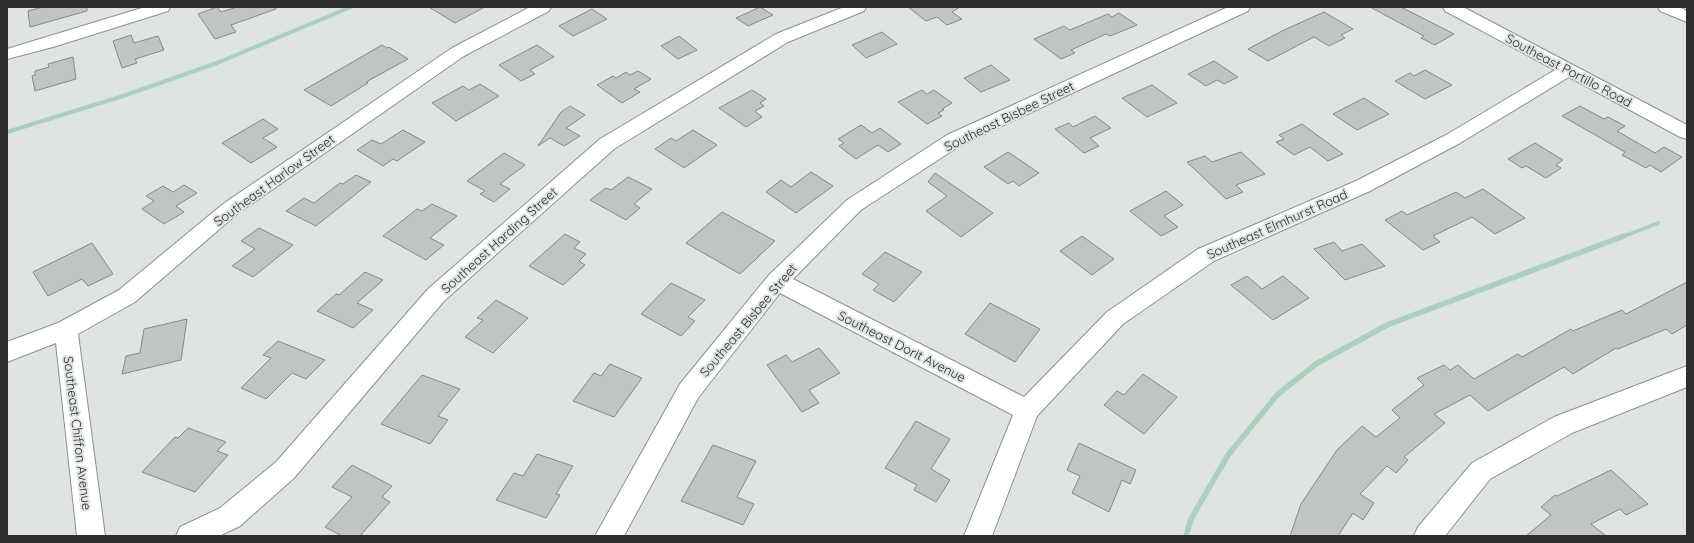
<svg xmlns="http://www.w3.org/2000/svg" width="1694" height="543" viewBox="0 0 1694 543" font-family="Quicksand,sans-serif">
<rect width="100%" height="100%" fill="#dee4e1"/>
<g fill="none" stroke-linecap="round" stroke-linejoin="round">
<g stroke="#acd0bd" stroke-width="4">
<polyline points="7,132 123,96 217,63 351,7"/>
<polyline points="1622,237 1658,223"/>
</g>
<polyline stroke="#acd0bd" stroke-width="5.5" points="1186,536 1191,519 1228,455 1278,394 1316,364 1387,325 1624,236"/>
</g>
<g fill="#bfc5c2" stroke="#858a87">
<polygon points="43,7 87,7 87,11 30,27 28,11"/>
<polygon points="217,7 221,12 237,7 276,7 276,9 231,25 236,32 215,39 198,14"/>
<polygon points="429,7 485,7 455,23"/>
<polygon points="760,7 773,15 748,26 736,18"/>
<polygon points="908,7 960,7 952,12 962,19 947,25 937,17 926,21"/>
<polygon points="1370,7 1401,7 1454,34 1435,45 1421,38 1424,36"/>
<polygon points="592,9 607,19 573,36 559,26"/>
<polygon points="1324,12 1353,29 1341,35 1345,38 1329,46 1314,37 1268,61 1248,49 1282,31"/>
<polygon points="1119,13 1137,25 1110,36 1106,34 1071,50 1075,53 1061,59 1034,39 1064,26 1070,30 1108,14 1112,17"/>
<polygon points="882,32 897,44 866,58 852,45"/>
<polygon points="131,35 134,43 158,36 164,50 135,59 137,63 122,68 113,41"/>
<polygon points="679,36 697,50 678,59 661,46"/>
<polygon points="382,45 387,48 389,47 408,59 366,82 368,83 331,106 304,90"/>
<polygon points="537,45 554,57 530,70 535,74 521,81 499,65"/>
<polygon points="73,57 76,79 35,91 32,76 35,75 35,71 49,67 48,64"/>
<polygon points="1214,61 1238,77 1224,84 1217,80 1206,86 1188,74"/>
<polygon points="991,65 1010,80 981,92 964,78"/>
<polygon points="1425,70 1452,85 1425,99 1395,81 1410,73 1414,76"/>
<polygon points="638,71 651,79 634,89 640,92 622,103 597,85 613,76 616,78 626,72 630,75"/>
<polygon points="480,84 499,96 456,121 432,103 463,86 469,90"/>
<polygon points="1152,85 1177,103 1147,117 1122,98"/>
<polygon points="752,90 766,99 760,103 764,106 755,111 762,117 746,127 719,108"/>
<polygon points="922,90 927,94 934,90 952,103 942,109 944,110 938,113 942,116 927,124 898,102"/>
<polygon points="1364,98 1389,114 1357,130 1333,114"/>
<polygon points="570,106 585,115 566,128 580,136 564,146 550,138 538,146 561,112"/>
<polygon points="1580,106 1604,119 1608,117 1625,126 1617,131 1655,153 1664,147 1682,157 1661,172 1650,165 1646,168 1622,155 1625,152 1562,116"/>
<polygon points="1095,116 1111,128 1090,138 1099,146 1084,153 1055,129 1069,123 1073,127"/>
<polygon points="263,119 278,129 263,138 277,147 251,163 222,143"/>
<polygon points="1302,124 1343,154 1328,161 1310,147 1294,155 1276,142 1284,139 1279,135"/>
<polygon points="861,125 872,133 880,128 901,144 888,152 878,145 856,159 839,146 844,143 838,139"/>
<polygon points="403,130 425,142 397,161 393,159 383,166 357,150 372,140 381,144"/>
<polygon points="693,130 717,145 684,168 655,149 671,138 676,141"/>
<polygon points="1535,143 1563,160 1556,165 1561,168 1546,178 1526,166 1522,168 1508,159"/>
<polygon points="1008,152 1039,173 1019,186 1013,181 1008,184 984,167"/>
<polygon points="1241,152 1265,174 1236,185 1243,192 1226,199 1187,162 1205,156 1212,162"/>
<polygon points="504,153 525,165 500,184 510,189 494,202 480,194 485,191 467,181"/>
<polygon points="811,172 833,186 796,213 766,192 781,180 791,187"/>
<polygon points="935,173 993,213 961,237 926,211 947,196 928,182"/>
<polygon points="356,175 371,182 316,226 286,211 304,198 314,203 340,183 343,184"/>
<polygon points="628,177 652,189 634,204 640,208 626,220 590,200 606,188 611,190"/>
<polygon points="184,185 197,193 176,206 184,212 164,224 142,209 154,201 146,196 163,186 173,192"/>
<polygon points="1483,189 1525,218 1495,234 1472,217 1433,236 1440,242 1423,250 1385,220 1402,211 1407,215 1456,192 1465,198"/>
<polygon points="1166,191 1183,205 1164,216 1178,227 1161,236 1130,211"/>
<polygon points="432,204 457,216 430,238 444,245 426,260 383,236 417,209 422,211"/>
<polygon points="722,212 775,241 740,274 686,243"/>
<polygon points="259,228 293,245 253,277 232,266 255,249 241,241"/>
<polygon points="565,234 580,242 574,248 586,254 579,261 585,265 563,285 529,266"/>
<polygon points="1082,236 1114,259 1092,275 1060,251"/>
<polygon points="1334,242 1342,251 1362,244 1385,266 1345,280 1314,249"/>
<polygon points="92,243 113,274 88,286 82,279 48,296 33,272"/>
<polygon points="885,252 922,272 894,302 873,290 879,284 862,274"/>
<polygon points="365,272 383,280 357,303 373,310 353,328 317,311 336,294 339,295"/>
<polygon points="1247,276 1262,289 1283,276 1309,298 1273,320 1231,285"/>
<polygon points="1687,282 1687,325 1672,334 1666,329 1618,349 1616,348 1573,374 1564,367 1488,411 1470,395 1434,414 1445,423 1404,457 1408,460 1396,473 1387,466 1360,494 1374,503 1363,520 1353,513 1338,536 1290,536 1301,504 1337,450 1362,426 1376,437 1400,418 1392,410 1424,385 1417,378 1444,365 1450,370 1458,365 1474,379 1518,354 1522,357 1571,329 1573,331 1622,310 1626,314"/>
<polygon points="671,283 705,300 688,317 695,321 681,336 641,314"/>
<polygon points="496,300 528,318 493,353 465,337 483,320 477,318"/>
<polygon points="990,303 1040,329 1015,362 965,334"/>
<polygon points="187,319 181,360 122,374 126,356 140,353 144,329"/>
<polygon points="278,341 325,360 306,379 292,373 266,399 241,388 271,358 263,355"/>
<polygon points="819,348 840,373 809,390 819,403 802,412 767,365 786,355 792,362"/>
<polygon points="610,364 642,378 614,417 573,401 594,373 601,376"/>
<polygon points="1143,374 1177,397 1144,434 1104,405 1117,391 1124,395"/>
<polygon points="422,375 460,389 438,416 448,420 430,444 381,424"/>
<polygon points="916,421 950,439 931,469 950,480 936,502 914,490 917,485 885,468"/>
<polygon points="188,428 226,442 217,451 228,455 195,492 142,472 175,437 178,438"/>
<polygon points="1079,443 1136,470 1130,484 1122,480 1109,512 1072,493 1080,476 1067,470"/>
<polygon points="713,445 756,461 737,497 754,504 743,525 681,501"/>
<polygon points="537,454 573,466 556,494 560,495 546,518 496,500 514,473 523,476"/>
<polygon points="352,465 392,486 382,497 390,502 360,536 342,536 325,527 352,497 332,487"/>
<polygon points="1611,470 1648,504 1626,515 1620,509 1591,524 1606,536 1526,536 1551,515 1541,507 1555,495 1557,496"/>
</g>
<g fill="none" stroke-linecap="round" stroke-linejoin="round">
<g stroke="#8b918e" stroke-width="2">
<g id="minor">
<polygon points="145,7 170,7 168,11 53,47 7,59 7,49"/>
<polygon points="530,7 551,7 549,11 464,56 237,214 135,302 78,334 105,536 77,536 56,343 7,362 7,342 58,323 119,290 223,204 452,48"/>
<polygon points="844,7 866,7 864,11 788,42 614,149 444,301 294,478 240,526 219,536 176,536 180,527 220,508 276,462 428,289 600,139 776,34"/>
<polygon points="1228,7 1250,7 1248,11 961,145 861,210 793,279 1024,397 1107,312 1198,249 1356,181 1446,135 1555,70 1445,11 1443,7 1463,7 1687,125 1687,139 1680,137 1569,77 1460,143 1370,191 1214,261 1123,324 1037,416 992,536 964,536 1013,415 780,293 698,398 624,536 595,536 680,384 769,275 847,200 947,135"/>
<polygon points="1658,7 1679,7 1687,11 1687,22 1660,11"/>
<polygon points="1687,366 1687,387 1572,433 1490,479 1445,536 1414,536 1418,527 1472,463 1554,417"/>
</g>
</g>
<use href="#minor" fill="#fff" fill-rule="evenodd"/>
</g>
<g text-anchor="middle" stroke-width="4" stroke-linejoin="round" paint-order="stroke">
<g font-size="13" fill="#2c2e2d" stroke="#dee4e1">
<text transform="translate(1569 70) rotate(28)" y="5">Southeast Portillo Road</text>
<text transform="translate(1009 116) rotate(-26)" y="5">Southeast Bisbee Street</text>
<text transform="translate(274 180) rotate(-36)" y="5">Southeast Harlow Street</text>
<text transform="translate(1277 224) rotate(-24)" y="5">Southeast Elmhurst Road</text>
<text transform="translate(499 240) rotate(-42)" y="5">Southeast Harding Street</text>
<text transform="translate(748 320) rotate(-50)" y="5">Southeast Bisbee Street</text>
<text transform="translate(902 346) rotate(27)" y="5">Southeast Dorit Avenue</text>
<text transform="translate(78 433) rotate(83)" y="5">Southeast Chiffon Avenue</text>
</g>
</g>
<rect width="1694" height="543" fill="none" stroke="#2c2e2d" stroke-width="16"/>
</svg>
